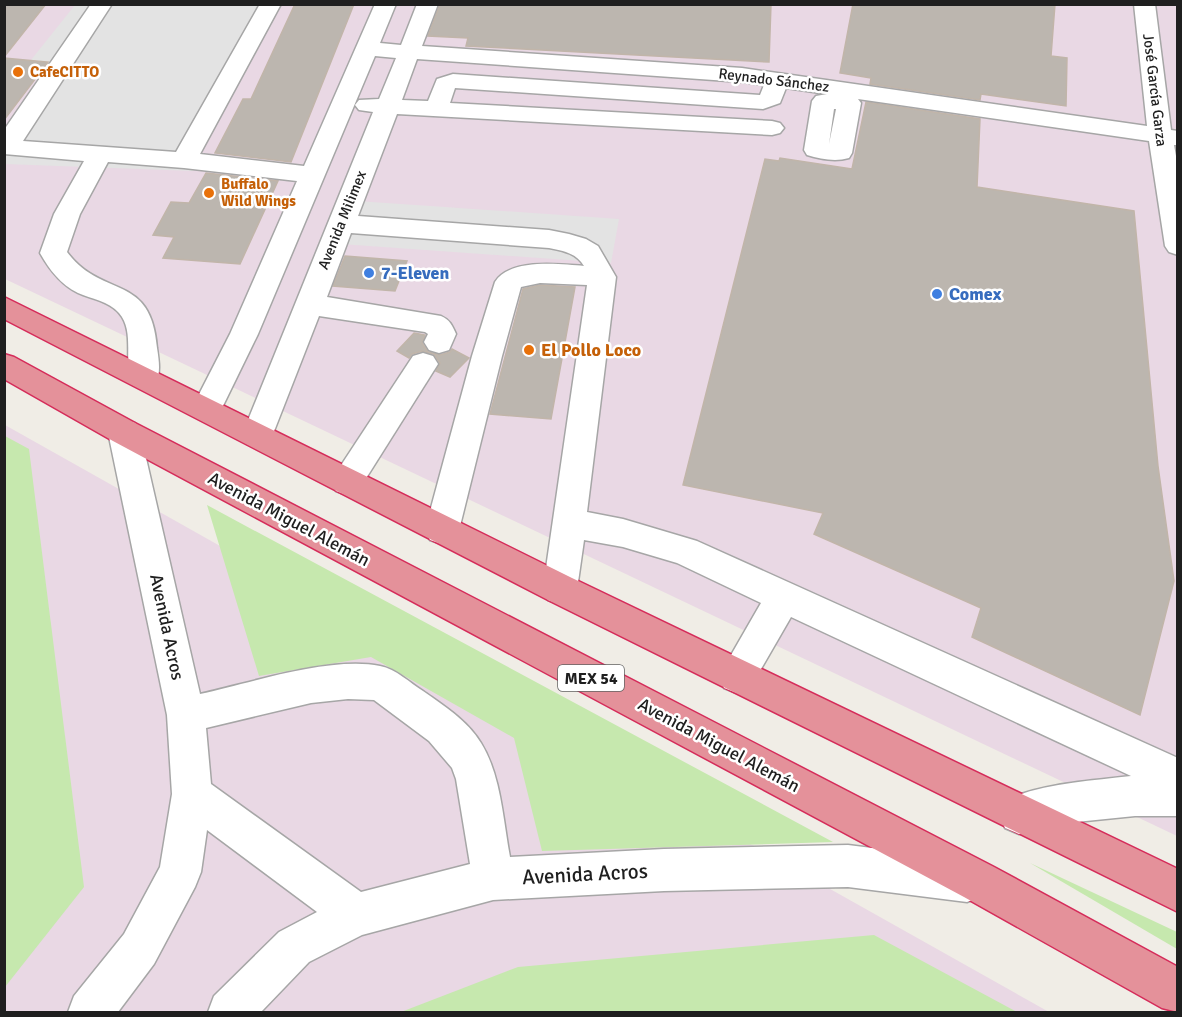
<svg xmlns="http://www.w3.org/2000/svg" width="1182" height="1017" viewBox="0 0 1182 1017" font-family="Signika,sans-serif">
<rect width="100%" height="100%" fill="#f0ede6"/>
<g fill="#e9d8e4">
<polygon points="4,5 1177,5 1177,836 5,279"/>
<polygon points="5,425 1049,1012 5,1012"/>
</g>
<g fill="#c6e8ae">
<polygon points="5,436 29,449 84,887 5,987"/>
<polygon points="207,505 833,842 542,851 514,738 371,657 259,676"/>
<polygon points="1030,863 1177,932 1177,949"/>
<polygon points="874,935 1017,1012 401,1012 518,967"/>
</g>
<g fill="#e3e3e3">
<polygon points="75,5 275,5 193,171 5,164 5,128 49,62 31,60"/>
<polygon points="357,201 619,219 611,263 341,244"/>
</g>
<g fill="#bcb6af" stroke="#c1b5a9" stroke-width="1.5">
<polygon points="4,4 46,4 4,57"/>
<polygon points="295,4 354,4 291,162 215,153 243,99 251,99"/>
<polygon points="440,4 771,4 769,62 466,46 468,38 428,36"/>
<polygon points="853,4 1055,4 1051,56 1067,58 1066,106 981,94 980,100 870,84 871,78 840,73"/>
<polygon points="4,58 48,62 4,120"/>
<polygon points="866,102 980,119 977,187 1134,211 1158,466 1174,581 1140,715 972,637 981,608 814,534 823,513 683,485 765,159 779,161 780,158 852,169"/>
<polygon points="206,173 278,181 240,264 163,258 174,237 153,235 171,202 189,203"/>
<polygon points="345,256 407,261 395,291 333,286"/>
<polygon points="540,285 575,287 551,419 490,414 523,289"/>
<polygon points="414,333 425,335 422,343 428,352 440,355 450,352 452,349 469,358 450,377 436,371 440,363 434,354 422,351 412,354 409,358 397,351"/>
</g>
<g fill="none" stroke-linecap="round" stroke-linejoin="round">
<g stroke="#a6a6a6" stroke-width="3">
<g id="minor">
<path d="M91,4H112L23,141L176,152L260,4H281L200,154L304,166L375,4H396L380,43L401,45L417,4H438L422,46L742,68L1147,126L1134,4H1155L1171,130L1178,131V145H1174L1178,167V255L1169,252L1165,246L1149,141L858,99L861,103L852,153L849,158C835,162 821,159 807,155L804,150L812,101L816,96L827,94L786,88L780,103L763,109L455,88L450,103L772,121L780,123L784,128L780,133L772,135L397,114L358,216L549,230L569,234L586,239L598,246L616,277L587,512L623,519L697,541L1178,758V816H1135L1076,822L1019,834L1005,828L999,814L1005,800C1044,783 1089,781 1131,776L791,617L750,688L737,693L724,688L719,676L761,603L677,563L623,547L584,540L577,589L572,600L560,604L548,600L543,589L587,285L540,283L521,287L502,356L459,530L454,540L442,544L430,540L425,530L472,356L495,282C510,258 560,264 584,266C576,253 564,251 549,248L351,233L327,297L441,316C450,320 452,325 456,334L449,350L439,353L429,350L424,342L428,334L425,332L319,316L269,444L258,447L247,444L242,435L373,112L359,110L355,105L359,100L379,99L396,58L375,56L258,334L218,416L207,420L196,416L192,408L230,334L297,181L184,168L108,162L80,214L67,252C103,300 151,272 157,348C159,361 161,374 155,385L144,388L133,385C122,364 136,332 119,313C109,301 91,299 78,293C60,284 49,269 40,253L54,214L84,161L4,154V130ZM417,59L742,82L764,85L760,95L453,74L437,79L428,101L402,100ZM834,109H836L829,144Z"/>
<polygon points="423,353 433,356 438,364 358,491 347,495 336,491 331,482 336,473 413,356"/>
<path d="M124,420L135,423L140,432L200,694C250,683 331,656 380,666C396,669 410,683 423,691C444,706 467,720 481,743C501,775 503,820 510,857L664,849L848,845L967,860L982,866L988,881L982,896L967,902L848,887L664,891L493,900L362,935L309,962L261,1012H208L214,996L279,932L317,912L207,830L201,872L195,887L154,964L118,1012H68L74,996L124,934L160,867L172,794L167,715L108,432L113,423ZM348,699L374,700L429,741L452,768L456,779L470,864L361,892L211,784L206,728L311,703Z"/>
</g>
</g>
<g stroke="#d52c5a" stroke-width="3">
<g id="highway">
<polygon points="4,297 572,578 1178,869 1178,912 548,600 4,319"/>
<polygon points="4,354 14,357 135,423 994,867 1178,967 1178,1012 1162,1008 964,897 113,441 4,379"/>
</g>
</g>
<use href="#minor" fill="#fff" fill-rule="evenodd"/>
<use href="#highway" fill="#e4919a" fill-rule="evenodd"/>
</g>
<g fill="#e8710a" stroke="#fff" stroke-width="2">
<circle cx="18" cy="72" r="6"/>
<circle cx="209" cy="193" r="6"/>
<circle cx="529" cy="350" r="6"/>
</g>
<g fill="#3f7fe0" stroke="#fff" stroke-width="2">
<circle cx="369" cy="273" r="6"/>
<circle cx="937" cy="294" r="6"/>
</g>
<g text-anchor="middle" stroke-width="5" stroke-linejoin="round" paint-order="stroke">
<g font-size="15" font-weight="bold" fill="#c56008" stroke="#fff" text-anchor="start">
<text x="30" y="77">CafeCITTO</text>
<text x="221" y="189">Buffalo<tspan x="221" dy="17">Wild Wings</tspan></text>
</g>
<g font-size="15" fill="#1f1f1f" stroke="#fff">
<text transform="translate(774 80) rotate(7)" y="5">Reynado Sánchez</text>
<text transform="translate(1155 90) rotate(83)" y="5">José García Garza</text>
<text transform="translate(342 220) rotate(-68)" y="5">Avenida Milimex</text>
</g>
<rect fill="#fff" stroke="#626262" stroke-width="1.5" x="558" y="665" width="66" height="26" rx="4.5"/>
<g font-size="16" font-weight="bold" fill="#1f1f1f">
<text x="591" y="684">MEX 54</text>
</g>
<g font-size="18" font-weight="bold" fill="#366cbe" stroke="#fff" text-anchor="start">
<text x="381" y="279">7-Eleven</text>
<text x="949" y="300">Comex</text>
</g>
<g font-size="18" font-weight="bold" fill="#c56008" stroke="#fff" text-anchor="start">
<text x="541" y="356">El Pollo Loco</text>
</g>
<g font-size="18" fill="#1f1f1f" stroke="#fff">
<text transform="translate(289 519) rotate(28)" y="6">Avenida Miguel Alemán</text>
<text transform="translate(167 627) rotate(78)" y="6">Avenida Acros</text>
<text transform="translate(719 745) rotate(28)" y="6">Avenida Miguel Alemán</text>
</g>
<g font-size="21" fill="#1f1f1f" stroke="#fff">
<text transform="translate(585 874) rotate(-3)" y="7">Avenida Acros</text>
</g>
</g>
<rect width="1182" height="1017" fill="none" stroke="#1f1f1f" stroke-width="12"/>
</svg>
